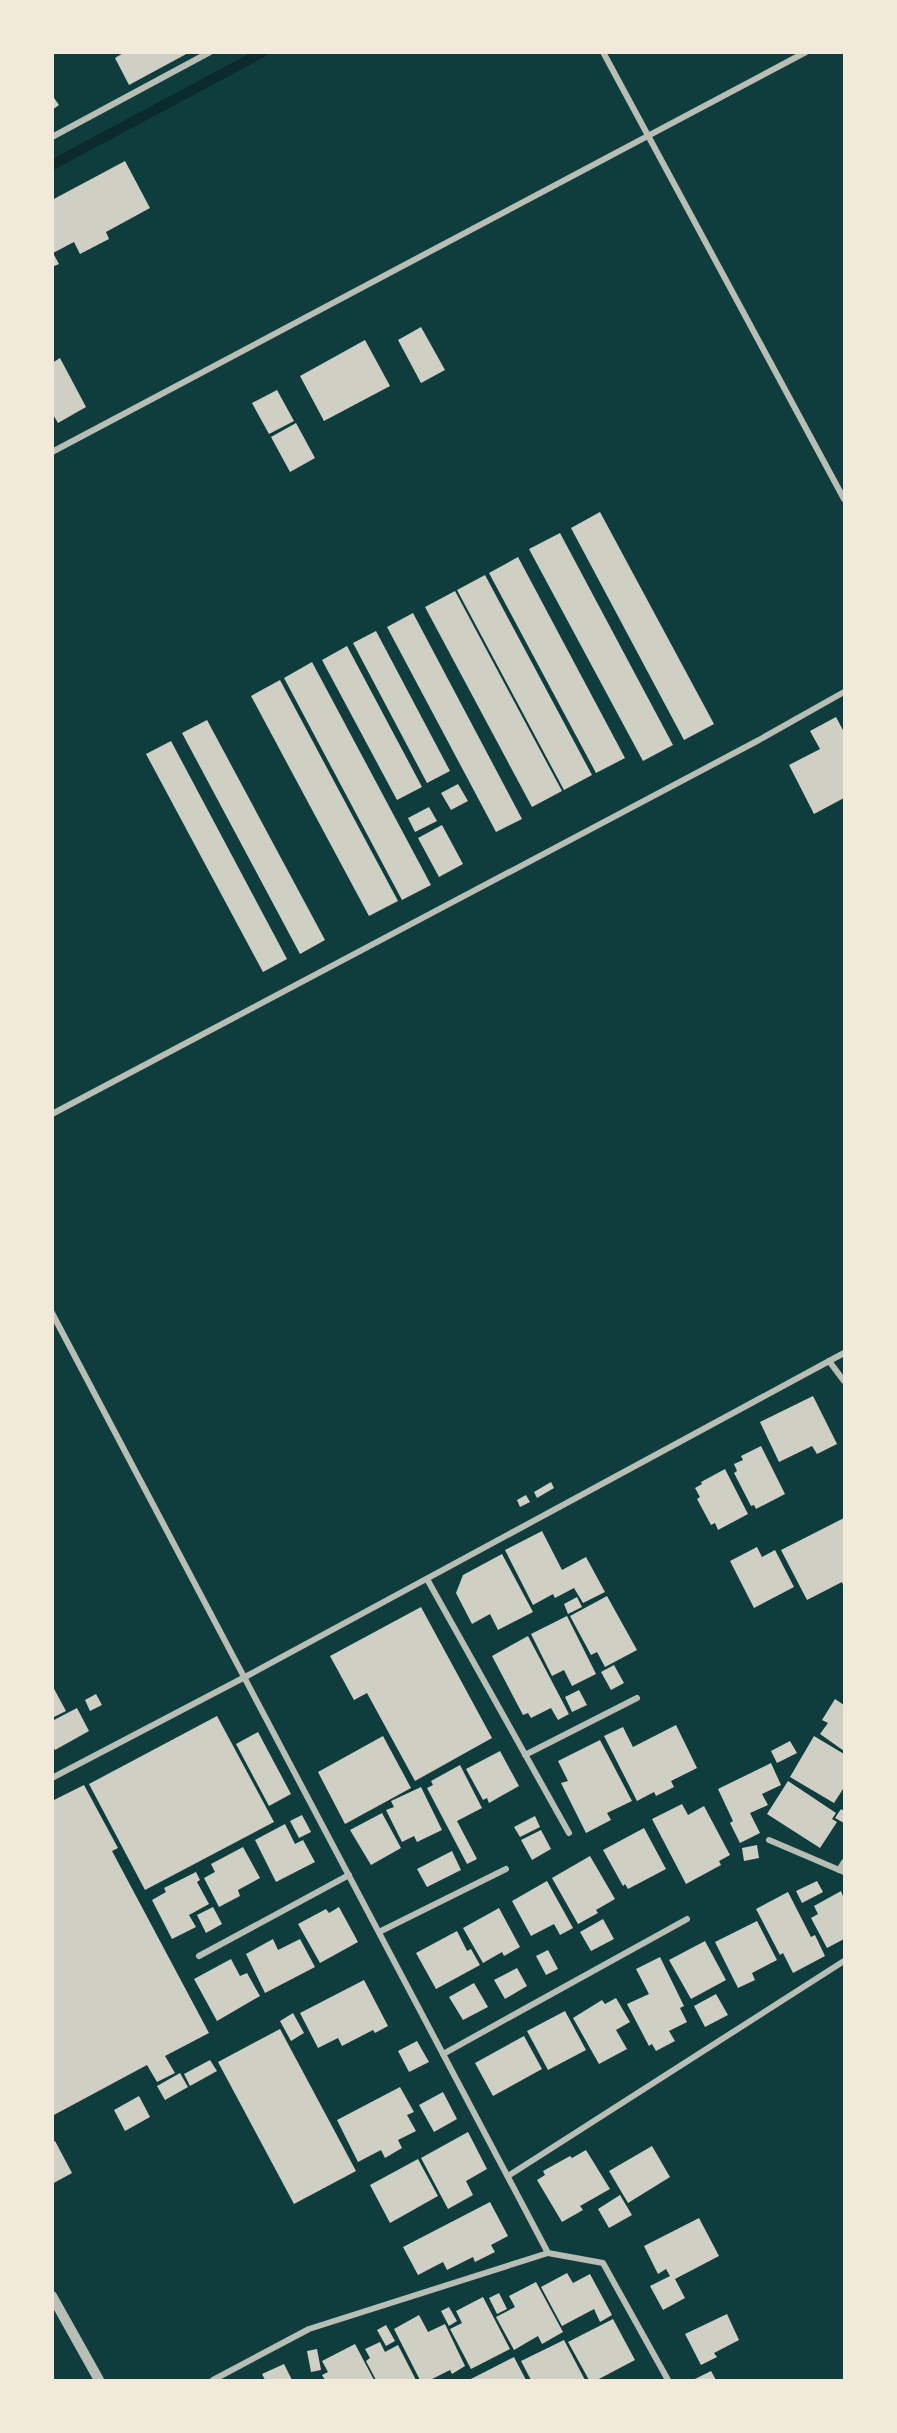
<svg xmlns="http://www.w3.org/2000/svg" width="897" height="2433" viewBox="0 0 897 2433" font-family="Montserrat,sans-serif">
<rect width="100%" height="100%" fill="#0f3d3e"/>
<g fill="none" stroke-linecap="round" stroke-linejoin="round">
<polyline stroke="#0a2a2b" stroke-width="10" points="52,165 263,52"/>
</g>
<g fill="#cfcfc3">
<polygon points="125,52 190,52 129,85 115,58"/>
<polygon points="52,95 59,105 52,110"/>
<polygon points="125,161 150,208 106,232 109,239 80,254 74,242 53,253 59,264 52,267 52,200"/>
<polygon points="421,327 445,370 421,383 398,340"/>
<polygon points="365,340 390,386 324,421 300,376"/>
<polygon points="60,358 86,407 58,423 52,413 52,363"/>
<polygon points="277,390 294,421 269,434 252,403"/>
<polygon points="296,423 315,458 290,472 271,437"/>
<polygon points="600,512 714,724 684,740 571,528"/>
<polygon points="560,533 673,745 643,761 529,549"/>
<polygon points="518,557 625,758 596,773 489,573"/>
<polygon points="485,575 592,775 564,790 457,590"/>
<polygon points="455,591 562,791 532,807 425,607"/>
<polygon points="413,613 522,819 496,832 387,627"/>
<polygon points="376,631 450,771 427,783 353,643"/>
<polygon points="347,646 422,787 397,800 322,660"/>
<polygon points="312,662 431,885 402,900 284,678"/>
<polygon points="280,680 398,901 369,916 251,696"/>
<polygon points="836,717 844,732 844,798 814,814 789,765 820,749 810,731"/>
<polygon points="207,720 325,940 300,954 182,733"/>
<polygon points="171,741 287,959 263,972 146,754"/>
<polygon points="458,784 468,801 451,810 441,793"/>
<polygon points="429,807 437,821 415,832 408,818"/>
<polygon points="442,825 463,864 439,877 418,838"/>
<polygon points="813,1396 837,1444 817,1454 812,1446 779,1462 760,1422"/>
<polygon points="761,1446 785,1494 756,1509 754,1505 751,1506 734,1473 737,1471 734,1464 743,1460 741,1456"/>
<polygon points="725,1469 748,1514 718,1530 715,1523 711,1525 697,1499 700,1497 695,1488 702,1484 701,1482"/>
<polygon points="551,1482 554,1488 537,1498 534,1492"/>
<polygon points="526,1495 530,1502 520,1507 517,1500"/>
<polygon points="844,1518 844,1588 842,1582 807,1600 781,1550"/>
<polygon points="542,1531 562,1570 586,1557 605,1592 583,1603 574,1588 555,1598 553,1594 533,1605 505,1550"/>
<polygon points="757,1547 762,1557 775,1550 794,1587 754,1608 730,1561"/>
<polygon points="502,1554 533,1612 498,1630 490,1614 472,1624 456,1593 463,1575"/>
<polygon points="607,1596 637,1650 605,1667 597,1652 591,1655 570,1616"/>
<polygon points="577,1597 582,1607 568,1614 564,1604"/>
<polygon points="421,1607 492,1738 415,1781 367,1693 354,1700 330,1656"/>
<polygon points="567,1616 596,1674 572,1686 564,1670 552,1676 531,1634"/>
<polygon points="528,1636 569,1714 558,1720 551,1708 531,1718 528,1713 523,1715 492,1656"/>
<polygon points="614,1665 624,1683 611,1690 601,1672"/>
<polygon points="52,1685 66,1711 52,1718"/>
<polygon points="579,1690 587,1705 572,1712 565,1697"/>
<polygon points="96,1694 102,1705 90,1711 85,1700"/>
<polygon points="835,1699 844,1705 844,1751 820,1734 828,1723 822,1720"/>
<polygon points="77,1708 89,1731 55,1750 52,1745 52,1721"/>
<polygon points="217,1716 274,1822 145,1890 89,1784"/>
<polygon points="676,1725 697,1768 671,1781 674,1787 656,1796 654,1792 637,1801 604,1736 623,1727 633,1747"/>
<polygon points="258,1732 291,1794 269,1806 236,1744"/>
<polygon points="383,1736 411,1788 345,1824 318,1772"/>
<polygon points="814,1736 844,1754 844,1790 843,1789 834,1803 790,1777"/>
<polygon points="600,1740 632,1801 607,1813 611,1820 586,1833 561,1783 568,1781 558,1761"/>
<polygon points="790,1741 797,1753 777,1763 771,1751"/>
<polygon points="500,1751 519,1786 489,1803 487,1798 483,1800 466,1769"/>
<polygon points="771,1763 781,1785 762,1794 768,1805 750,1813 760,1833 740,1843 730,1823 733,1821 718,1789"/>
<polygon points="460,1765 482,1808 457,1821 477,1859 467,1864 427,1788 433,1785 431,1781"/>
<polygon points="788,1781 836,1813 832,1819 837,1822 820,1848 767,1814"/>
<polygon points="84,1785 118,1848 112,1851 209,2033 165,2056 175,2073 157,2082 147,2065 52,2116 52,1801"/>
<polygon points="421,1787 442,1830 417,1842 414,1836 402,1842 386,1810 394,1807 391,1801"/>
<polygon points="682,1804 688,1815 704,1806 730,1855 719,1861 721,1865 686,1884 652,1819"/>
<polygon points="841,1809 844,1811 844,1823 835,1818"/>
<polygon points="382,1813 401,1848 371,1865 350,1830"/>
<polygon points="302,1815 311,1832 299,1838 290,1821"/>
<polygon points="535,1816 540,1827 520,1837 514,1827"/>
<polygon points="285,1824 295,1844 303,1840 315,1862 276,1882 255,1840"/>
<polygon points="644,1828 666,1869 628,1889 625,1884 623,1886 603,1850"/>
<polygon points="541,1830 551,1849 532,1860 521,1840"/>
<polygon points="757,1845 759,1858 744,1861 742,1848"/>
<polygon points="243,1847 260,1878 238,1890 240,1896 219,1907 204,1878 215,1872 211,1864"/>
<polygon points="452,1851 461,1870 427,1887 417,1869"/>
<polygon points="590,1856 615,1899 596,1910 598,1913 578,1924 552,1878"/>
<polygon points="196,1872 200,1880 197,1882 209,1904 189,1915 196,1927 172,1939 152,1900 166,1892 164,1888"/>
<polygon points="547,1881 573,1928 560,1935 554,1924 531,1936 512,1901"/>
<polygon points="817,1881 823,1892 802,1903 796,1891"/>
<polygon points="841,1891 844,1899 844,1939 827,1948 811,1918 818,1914 814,1906"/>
<polygon points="788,1892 811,1937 815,1935 825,1956 793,1973 783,1953 780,1955 756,1909"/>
<polygon points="213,1907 222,1924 206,1933 197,1915"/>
<polygon points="339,1907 358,1942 320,1963 298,1924 326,1909 329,1913"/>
<polygon points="499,1908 520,1947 504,1956 502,1952 483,1963 463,1928"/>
<polygon points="603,1919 614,1939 591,1951 580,1932"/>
<polygon points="757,1921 777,1960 752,1973 755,1980 738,1988 715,1942"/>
<polygon points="457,1931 467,1951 471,1949 480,1965 436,1989 416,1953"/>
<polygon points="273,1939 278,1950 300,1939 315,1967 265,1993 246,1954"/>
<polygon points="705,1941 726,1980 691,1999 669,1960"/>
<polygon points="548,1950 558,1969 546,1975 536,1956"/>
<polygon points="660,1957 684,2006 680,2008 687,2022 669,2031 675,2041 656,2051 652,2044 649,2046 627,2004 649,1994 636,1969"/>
<polygon points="231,1959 240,1976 247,1973 260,1996 217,2021 194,1979"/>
<polygon points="517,1968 527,1986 505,1999 494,1980"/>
<polygon points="364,1980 388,2026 375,2033 373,2030 342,2046 338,2038 318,2048 300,2013"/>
<polygon points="474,1983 488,2007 463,2020 449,1997"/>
<polygon points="716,1994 728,2015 705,2027 694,2006"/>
<polygon points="616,1998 630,2022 616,2030 627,2049 599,2064 573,2018 602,2000 605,2004"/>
<polygon points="565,2011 586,2050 548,2070 527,2031"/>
<polygon points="293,2013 304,2033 291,2041 280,2021"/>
<polygon points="280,2029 356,2171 294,2204 218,2062"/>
<polygon points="524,2036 542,2069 493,2096 475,2063"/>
<polygon points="417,2041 429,2062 409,2072 398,2051"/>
<polygon points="210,2060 217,2071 190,2086 184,2074"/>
<polygon points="180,2073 188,2087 165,2100 157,2086"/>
<polygon points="400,2087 414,2112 407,2115 416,2131 398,2140 402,2148 385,2158 381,2150 358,2162 337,2120"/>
<polygon points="443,2092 457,2119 434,2132 419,2105"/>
<polygon points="139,2096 150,2117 125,2131 114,2110"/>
<polygon points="468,2132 487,2169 466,2181 473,2195 448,2209 421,2158"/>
<polygon points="55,2141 72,2173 52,2184 52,2142"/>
<polygon points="652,2146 670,2177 628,2203 609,2171"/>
<polygon points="586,2150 610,2189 580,2206 583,2210 562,2222 537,2180 545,2175 543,2171 570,2156 572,2158"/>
<polygon points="418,2159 438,2196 390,2223 370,2185"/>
<polygon points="620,2195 632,2215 609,2228 598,2209"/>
<polygon points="490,2202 508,2236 491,2245 495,2252 475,2262 473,2257 447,2270 443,2262 418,2275 403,2247"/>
<polygon points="699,2218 719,2256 675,2279 685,2298 663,2310 650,2286 670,2276 666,2269 658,2274 644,2246"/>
<polygon points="567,2273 573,2283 590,2274 612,2315 600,2322 594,2309 562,2326 541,2287"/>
<polygon points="536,2282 563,2332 542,2344 538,2336 514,2350 496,2317 515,2307 509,2296"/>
<polygon points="499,2293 507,2309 497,2314 489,2298"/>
<polygon points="483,2297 510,2349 471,2369 450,2329 462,2323 456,2311"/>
<polygon points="449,2307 457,2321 449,2326 441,2311"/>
<polygon points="727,2314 739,2340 714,2353 717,2357 701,2365 685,2334"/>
<polygon points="419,2315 428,2332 445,2324 465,2366 452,2374 450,2370 430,2380 420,2380 394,2329"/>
<polygon points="613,2319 635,2360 597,2380 589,2380 568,2342"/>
<polygon points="386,2325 395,2341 386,2346 377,2330"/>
<polygon points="564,2340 585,2380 531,2380 521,2361"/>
<polygon points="380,2342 385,2352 398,2345 416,2380 376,2380 366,2361 370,2358 365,2349"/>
<polygon points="355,2344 374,2380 325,2380 322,2375 328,2372 322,2361"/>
<polygon points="317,2349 321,2370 311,2372 307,2351"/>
<polygon points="514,2357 526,2380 469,2380"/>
<polygon points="284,2364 292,2380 265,2380 262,2374"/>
<polygon points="711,2371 716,2380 693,2380"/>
</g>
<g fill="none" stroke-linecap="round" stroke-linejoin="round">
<g stroke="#b8beb3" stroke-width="6">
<polyline points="603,52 844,499"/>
<polyline points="52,137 210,52"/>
<polyline points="52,452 806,52"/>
<polyline points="52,1114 759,740 844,692"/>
<polyline points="52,1313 548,2253 603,2263 668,2380"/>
<polyline points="829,1361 844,1381"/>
<polyline points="427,1579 569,1833"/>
<polyline points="525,1755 637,1698"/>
<polyline points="52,1778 245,1677 844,1353"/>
<polyline points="769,1840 844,1872"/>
<polyline points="839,1870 844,1862"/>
<polyline points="379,1932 506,1869"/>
<polyline points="199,1956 349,1875"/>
<polyline points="443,2054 687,1919"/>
<polyline points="508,2176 844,1961"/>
<polyline points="213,2380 309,2329 548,2253"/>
</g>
<polyline stroke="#b8beb3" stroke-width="10" points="52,2296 99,2380"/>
</g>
<rect width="897" height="2433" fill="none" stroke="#f1e9da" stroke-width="108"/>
</svg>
